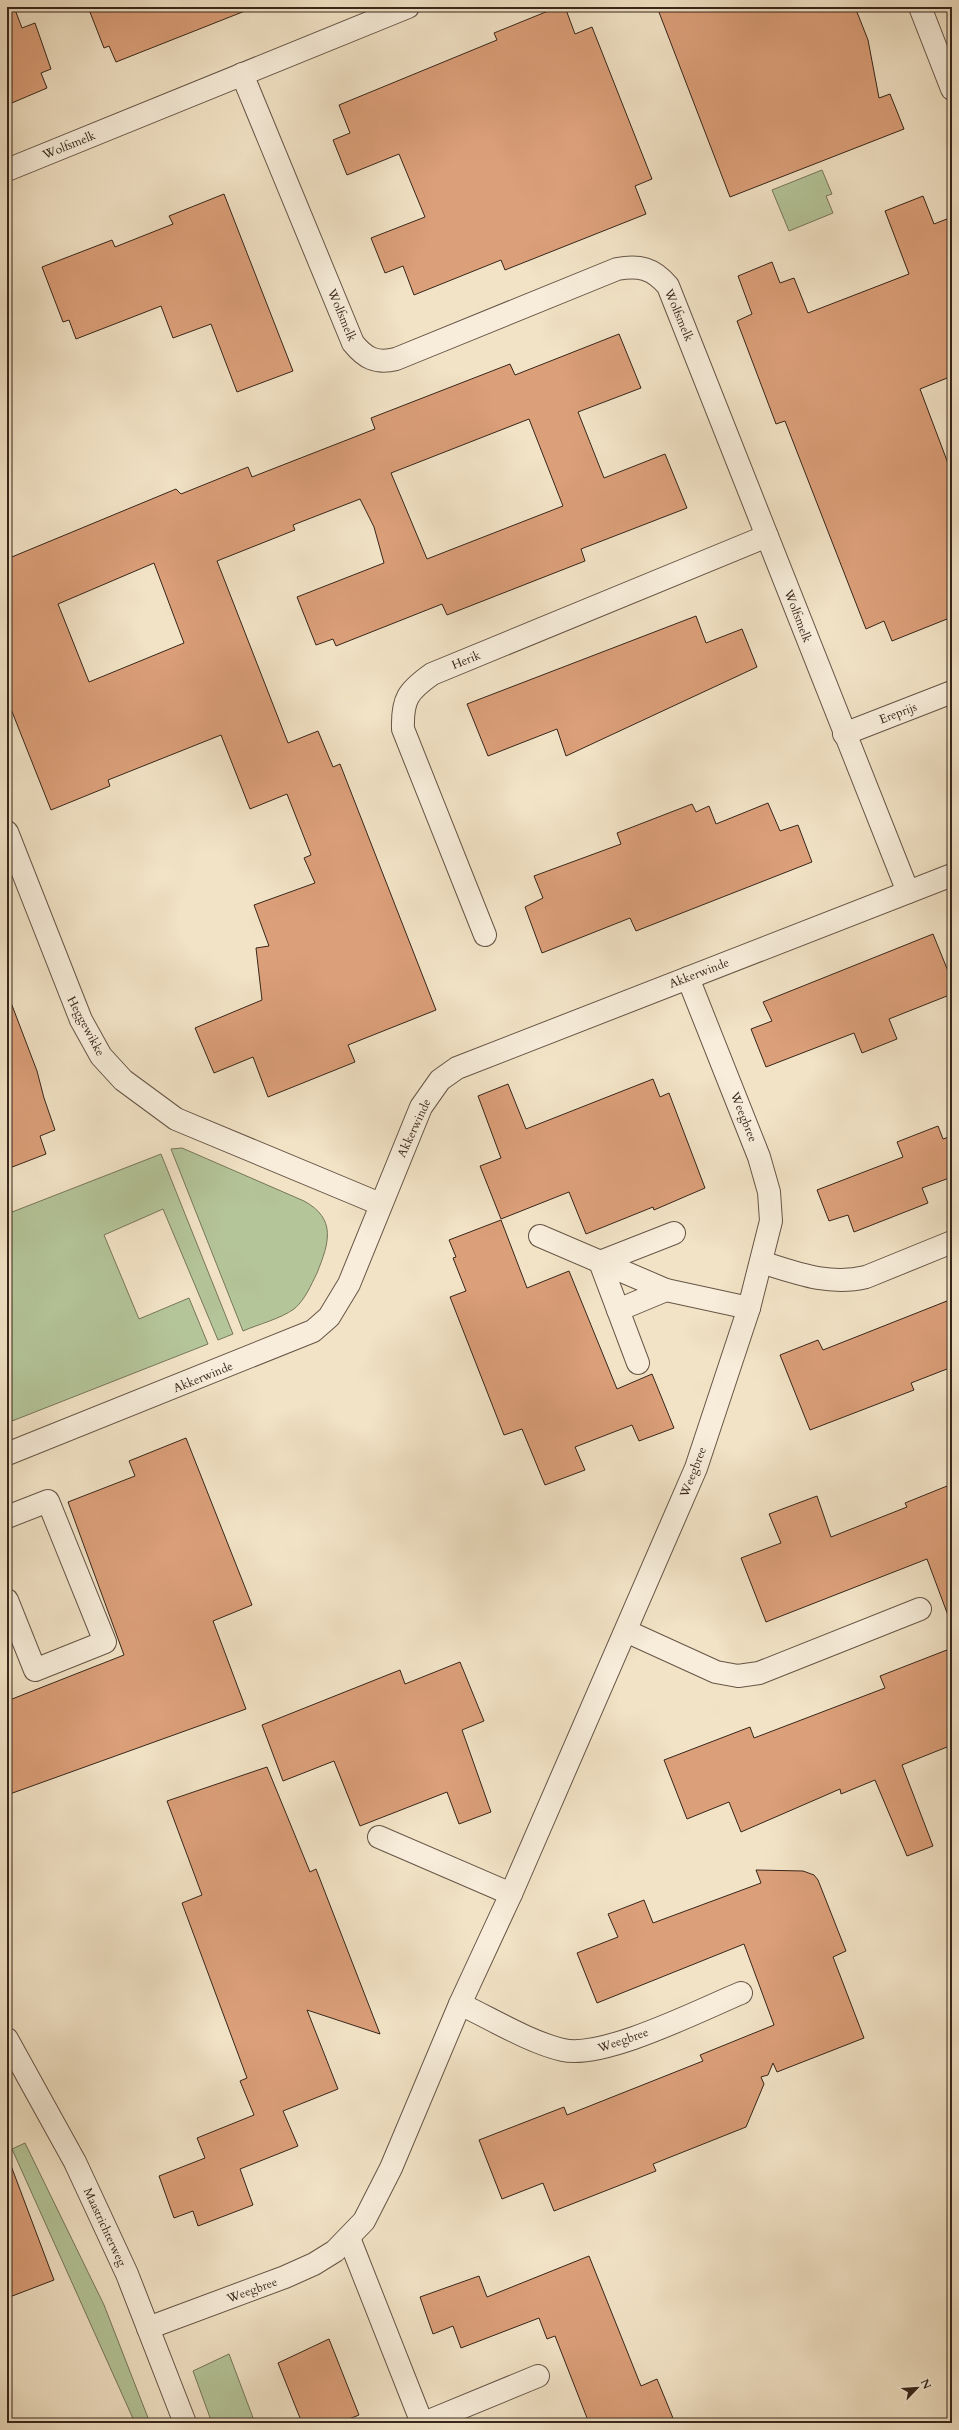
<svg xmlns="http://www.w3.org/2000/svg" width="959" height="2430" viewBox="0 0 959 2430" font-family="Cardo,serif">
<rect width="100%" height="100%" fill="#f2e3c6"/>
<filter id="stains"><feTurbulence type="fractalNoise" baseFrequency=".005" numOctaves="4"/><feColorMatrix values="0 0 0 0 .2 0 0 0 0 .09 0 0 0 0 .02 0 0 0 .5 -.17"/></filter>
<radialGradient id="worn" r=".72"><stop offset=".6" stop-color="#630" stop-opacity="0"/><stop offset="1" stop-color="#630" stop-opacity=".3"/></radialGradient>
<g fill="#b4c599" stroke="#76765a">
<polygon points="822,170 832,194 826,196 833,213 789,231 772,190"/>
<path d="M182,1148L304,1201C337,1219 329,1243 317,1273C311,1285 305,1300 294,1309C280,1319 259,1324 243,1331L171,1149Z"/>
<polygon points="161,1154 233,1334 218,1340 163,1209 104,1235 139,1319 189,1298 208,1344 7,1423 7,1214"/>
<polygon points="25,2143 104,2305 150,2423 135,2423 12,2149"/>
<polygon points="229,2354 255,2423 212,2423 193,2371"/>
</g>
<g fill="#db9f79" stroke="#37261b" fill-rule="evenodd">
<polygon points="7,7 14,7 22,28 35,23 51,69 41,73 47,88 7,105"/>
<polygon points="88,7 250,7 250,9 116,62 109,46 104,48"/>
<polygon points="558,7 565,7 575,34 592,27 652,179 635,186 646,214 505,270 501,260 414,295 403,266 385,273 371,238 425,217 399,154 347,175 333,140 350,133 339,105 497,40 494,33"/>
<polygon points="657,7 855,7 868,40 879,98 890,94 904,129 730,197"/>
<polygon points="224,194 293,371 237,392 211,324 173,338 161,306 76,339 69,320 63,322 42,267 112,240 115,247 173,224 169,216"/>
<polygon points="923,196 934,224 952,217 952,376 920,389 952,474 952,617 892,641 884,621 866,629 785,421 776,424 737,321 752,314 738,276 772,262 780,283 794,278 808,313 909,274 885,211"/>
<path d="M619,334L641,388L578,412L604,478L665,454L687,508L581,549L585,561L447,615L442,604L336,646L333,639L316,645L297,597L384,563L374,527L360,499L293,525L295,530L217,561L288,743L318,731L333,767L340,764L436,1010L348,1045L355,1062L268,1097L253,1057L214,1073L195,1028L262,1000L256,948L269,946L254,905L315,883L304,858L311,855L287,794L250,809L221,735L108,780L110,786L51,810L7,699V559L176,489L181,494L248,467L252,477L375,429L371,418L510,364L515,375ZM529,419L563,506L427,559L391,473ZM154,563L184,643L89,682L58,604Z"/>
<polygon points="696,616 706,643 742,629 757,667 566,756 557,729 488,756 467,704"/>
<polygon points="768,803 780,831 798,825 812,862 636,931 630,918 542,953 525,907 543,898 534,876 621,844 617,833 692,804 696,812 709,806 716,824"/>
<polygon points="933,934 952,981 952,994 889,1019 897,1039 862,1053 854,1033 766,1067 751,1029 772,1021 763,1002"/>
<polygon points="7,1000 10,1000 37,1071 44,1098 55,1130 40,1136 46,1154 7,1169"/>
<polygon points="653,1079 660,1097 669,1093 705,1188 654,1210 653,1207 586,1234 569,1192 501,1219 480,1166 501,1158 478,1096 508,1084 526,1129"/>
<polygon points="938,1126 943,1139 952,1136 952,1177 922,1188 928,1203 854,1232 848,1215 829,1221 817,1190 903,1157 897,1142"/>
<polygon points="501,1220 527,1288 569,1271 617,1389 652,1374 674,1428 639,1441 632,1425 575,1447 585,1470 545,1485 522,1429 504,1435 450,1297 466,1291 453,1258 456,1257 449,1240"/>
<polygon points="952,1299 952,1367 911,1383 914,1390 810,1430 780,1355 818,1340 823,1350"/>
<polygon points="186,1438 252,1605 213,1621 246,1709 7,1795 7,1701 124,1655 68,1502 135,1476 129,1461"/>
<polygon points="952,1484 952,1618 949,1618 927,1559 766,1622 741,1558 781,1543 769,1514 817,1496 831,1537 907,1507 905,1503"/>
<polygon points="952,1648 952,1745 902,1765 933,1846 907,1856 875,1780 841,1794 840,1789 741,1832 729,1802 687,1819 664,1760 750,1727 754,1738 885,1688 880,1676"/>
<polygon points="460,1662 484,1721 462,1730 491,1812 459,1824 447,1792 360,1826 334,1761 283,1781 262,1725 400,1670 405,1684"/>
<polygon points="267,1767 310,1872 316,1869 380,2034 307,2010 338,2089 283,2111 298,2146 240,2169 253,2205 198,2226 193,2211 174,2218 159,2176 205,2158 197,2138 254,2115 240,2081 247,2078 182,1903 202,1895 167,1801"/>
<polygon points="756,1870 803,1871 814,1875 818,1880 846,1951 833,1957 864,2038 777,2072 773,2063 768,2075 761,2077 764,2084 746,2127 653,2164 656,2171 554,2211 543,2183 502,2199 479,2140 564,2107 567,2115 703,2061 700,2055 774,2025 744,1944 597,2003 577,1953 618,1937 608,1914 644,1900 653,1923 761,1883"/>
<polygon points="7,2163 10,2163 54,2280 7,2298"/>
<polygon points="589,2256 641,2386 657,2379 675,2423 589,2423 555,2336 547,2339 539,2318 461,2348 453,2326 433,2334 420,2297 479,2276 487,2297"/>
<polygon points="329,2339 359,2415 339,2423 302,2423 278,2363"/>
</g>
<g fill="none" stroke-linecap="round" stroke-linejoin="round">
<g stroke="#665546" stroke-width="24">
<g id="street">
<polyline points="920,7 952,89"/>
<path d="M242,74L353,343C365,358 376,364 396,359L617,269C639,265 653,268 668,286L908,892"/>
<polyline points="7,170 408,7"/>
<polyline points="844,734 952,692"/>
<polyline points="7,832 81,1020 101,1056 123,1080 176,1119 380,1204"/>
<path d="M485,935L403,729C402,699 408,691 432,674L767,536"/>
<polyline points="540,1236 666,1290 749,1308"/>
<path d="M761,1262C796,1273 829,1286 866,1277L952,1242"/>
<polyline points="618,1310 666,1290"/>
<polyline points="638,1363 600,1262 674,1233"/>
<polyline points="7,1454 313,1331 329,1317 349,1284 421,1107 440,1080 457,1068 952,875"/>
<polyline points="7,1517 48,1501 105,1642 35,1670 7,1600"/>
<polyline points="626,1631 716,1672 738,1676 759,1673 920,1609"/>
<polyline points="379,1837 511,1894"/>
<path d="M460,2004C490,2018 531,2043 563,2050C604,2059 700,2010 741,1993"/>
<polyline points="7,2039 75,2162 127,2274 185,2423"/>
<polyline points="349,2238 422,2423"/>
<polyline points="148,2328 285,2277 314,2264 335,2251 364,2221 391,2168 460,2004 511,1894 696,1468 749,1308 771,1221 769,1192 759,1157 688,978"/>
<polyline points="424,2423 538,2376"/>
</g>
</g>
<use href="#street" stroke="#f7edda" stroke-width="22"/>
</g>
<g text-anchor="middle" stroke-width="3.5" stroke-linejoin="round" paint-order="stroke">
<g font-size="12" fill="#37261b" stroke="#f7edda">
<text transform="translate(69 145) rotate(-22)" y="4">Wolfsmelk</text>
<text transform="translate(342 315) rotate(67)" y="4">Wolfsmelk</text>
<text transform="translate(679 315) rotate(67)" y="4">Wolfsmelk</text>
<text transform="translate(798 616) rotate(69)" y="4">Wolfsmelk</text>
<text transform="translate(466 660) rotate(-22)" y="4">Herik</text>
<text transform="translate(898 713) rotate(-21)" y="4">Ereprijs</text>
<text transform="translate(699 973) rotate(-21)" y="4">Akkerwinde</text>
<text transform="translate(86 1026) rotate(62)" y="4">Heggewikke</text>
<text transform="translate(744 1117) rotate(68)" y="4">Weegbree</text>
<text transform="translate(414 1128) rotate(-65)" y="4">Akkerwinde</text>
<text transform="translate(203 1377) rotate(-22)" y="4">Akkerwinde</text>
<text transform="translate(693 1472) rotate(-69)" y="4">Weegbree</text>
<text transform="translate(623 2040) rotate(-19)" y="4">Weegbree</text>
<text transform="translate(105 2227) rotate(65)" y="4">Maastrichterweg</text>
<text transform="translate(252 2290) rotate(-20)" y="4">Weegbree</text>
</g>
</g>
<rect width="959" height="2430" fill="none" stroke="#f2e3c6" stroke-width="24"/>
<rect x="8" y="8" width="943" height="2414" fill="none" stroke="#37261b" stroke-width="2"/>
<rect x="12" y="12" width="935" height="2406" fill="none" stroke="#37261b"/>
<g transform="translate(917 2388) rotate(65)" stroke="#f7edda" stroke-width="3" paint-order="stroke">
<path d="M0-3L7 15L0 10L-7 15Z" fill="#37261b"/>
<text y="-6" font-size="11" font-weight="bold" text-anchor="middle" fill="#37261b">N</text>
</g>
<rect width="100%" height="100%" filter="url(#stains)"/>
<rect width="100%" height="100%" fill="url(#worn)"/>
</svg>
